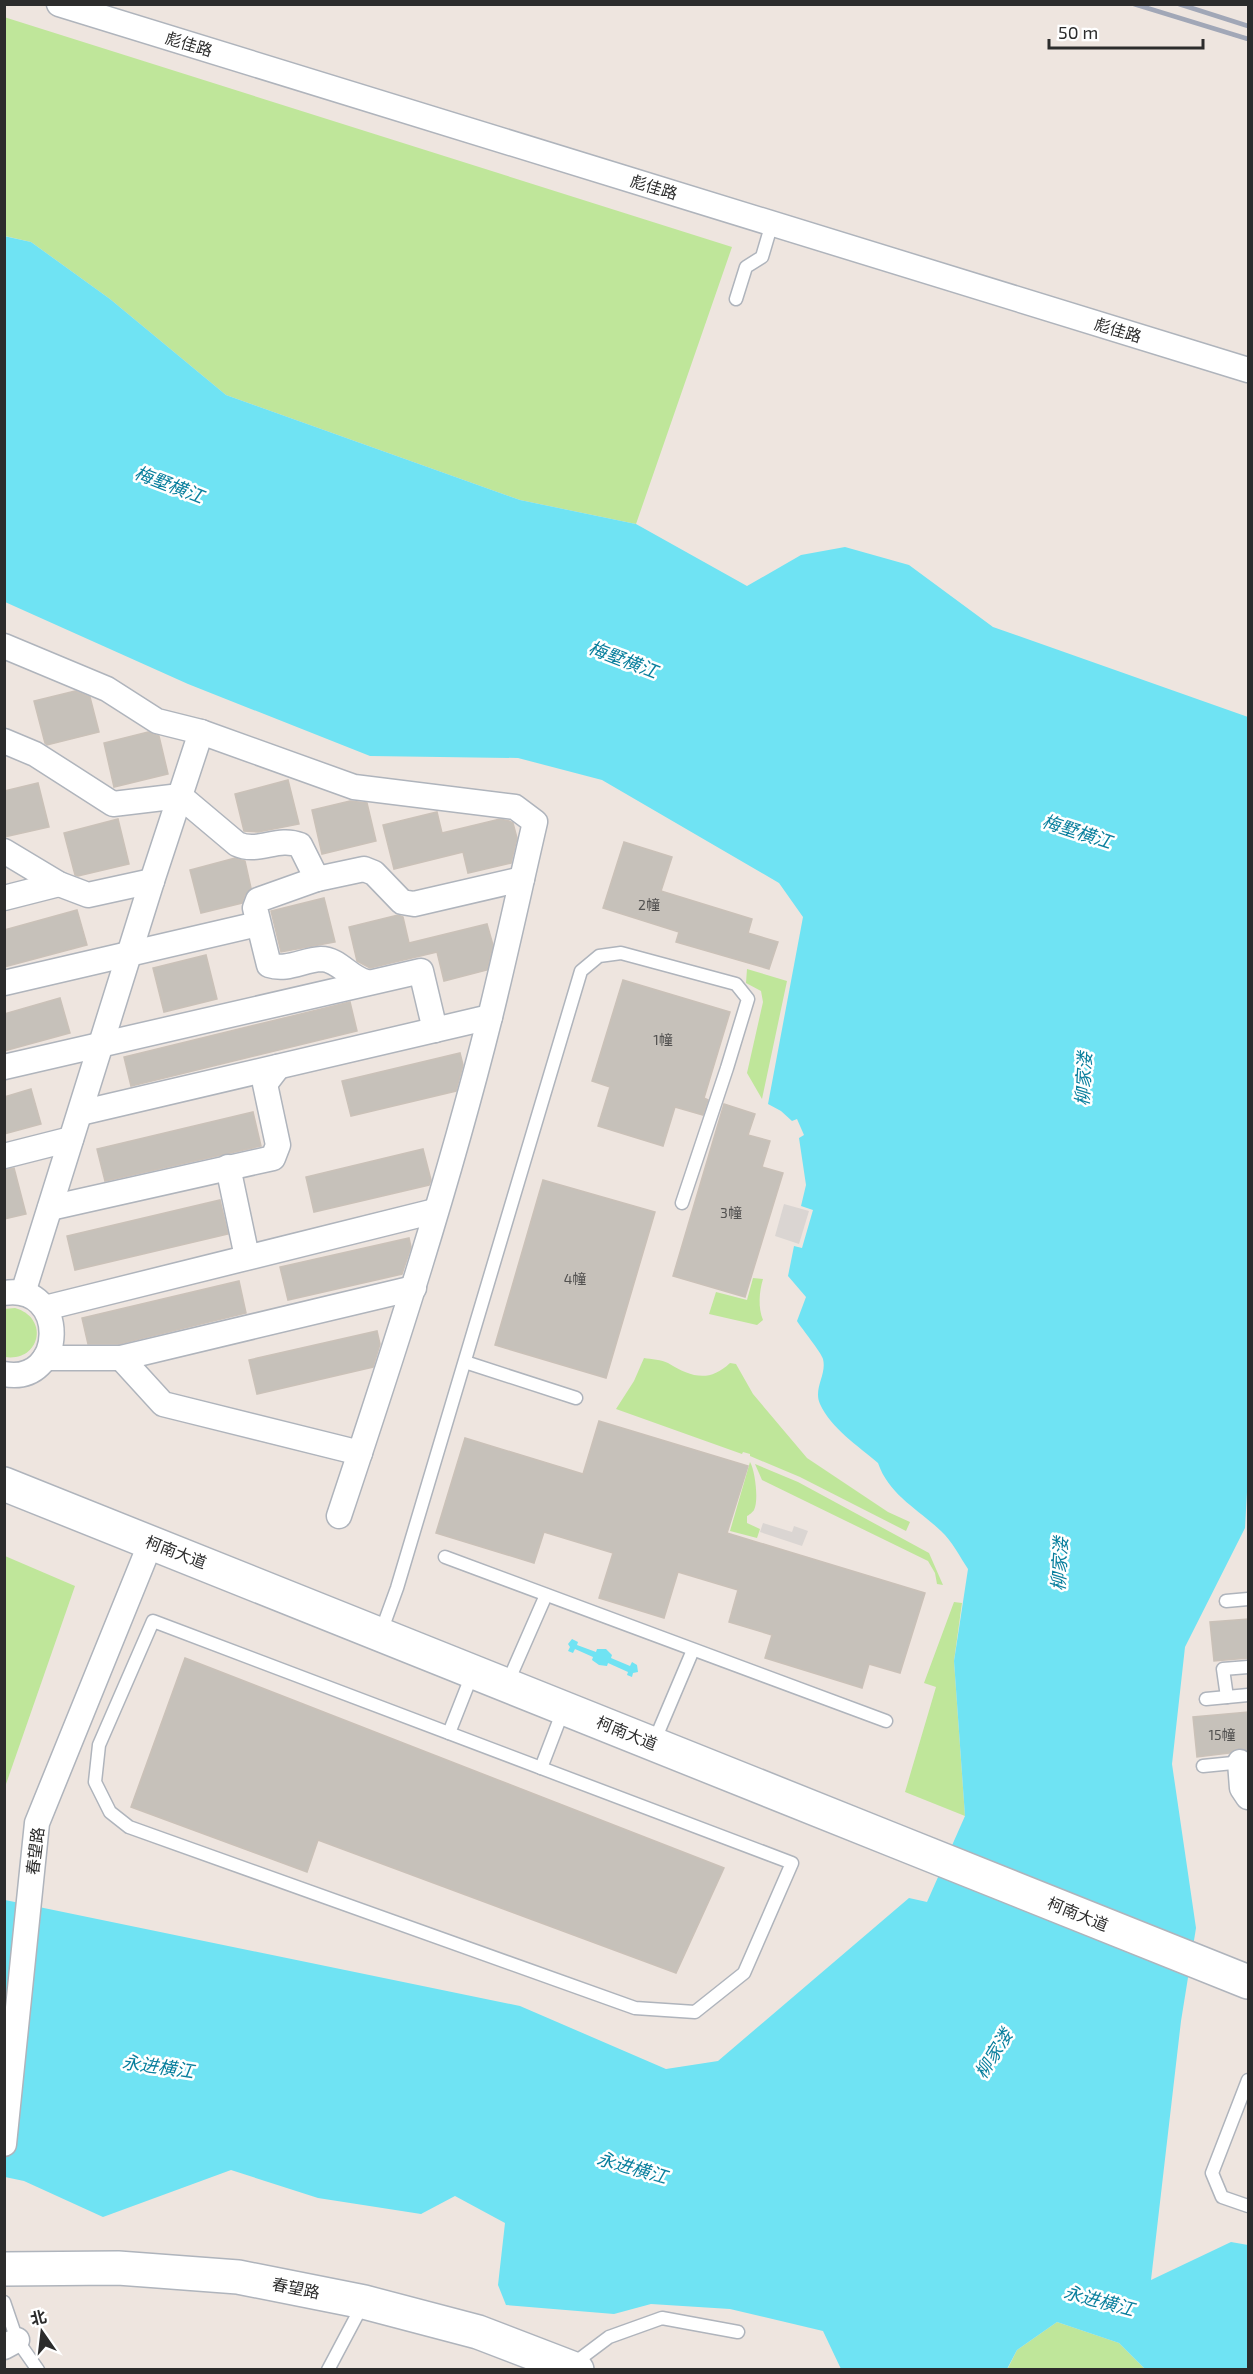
<svg xmlns="http://www.w3.org/2000/svg" width="1253" height="2374" viewBox="0 0 1253 2374" font-family="'Exo 2','Noto Sans SC',sans-serif">
<rect width="100%" height="100%" fill="#eee5df"/>
<g fill="#bfe69a">
<polygon points="4,17 732,247 636,524 520,500 226,395 110,299 31,242 5,236"/>
<polygon points="747,969 787,981 762,1099 747,1073 763,1002 761,991 746,983"/>
<path d="M753,1278L763,1279C759,1292 758,1308 763,1320L757,1325L709,1314L716,1292L747,1300Z"/>
<path d="M15,1308C50,1318 40,1362 5,1357L4,1309Z"/>
<path d="M644,1358C651,1359 662,1360 668,1363C691,1377 709,1383 730,1363L736,1364L753,1394L807,1458L888,1512L910,1522L906,1531L800,1477L750,1456V1454L743,1452L742,1454L616,1409L634,1381Z"/>
<path d="M750,1462C755,1470 759,1501 754,1510C754,1511 748,1516 747,1516V1523L760,1529L757,1538L730,1531Z"/>
<polygon points="755,1464 798,1482 929,1553 943,1585 937,1584 935,1573 928,1561 762,1480"/>
<polygon points="5,1556 75,1586 5,1787"/>
<polygon points="954,1602 962,1603 954,1661 965,1816 905,1792 936,1687 924,1683"/>
<polygon points="1057,2322 1119,2343 1145,2369 1007,2370 1017,2350"/>
</g>
<g fill="#dad5d2">
<polygon points="784,1204 809,1211 799,1244 775,1236"/>
<polygon points="763,1523 792,1532 794,1526 808,1531 802,1546 760,1532"/>
</g>
<g fill="#6fe3f3">
<path d="M4,236L31,242L110,299L226,395L520,500L636,524L747,586L801,555L845,547L909,565L993,627L1248,717V1474L1245,1528L1185,1647L1172,1764L1196,1928L1181,2021L1151,2280L1231,2242L1248,2245V2369H1145L1119,2343L1057,2322L1017,2350L1007,2369H841L823,2331L730,2309L651,2304L614,2314L506,2305L498,2285L505,2223L455,2196L421,2214L318,2198L231,2170L103,2217L24,2181L5,2177V1900L520,2006L666,2069L718,2061L909,1898L927,1902L965,1816L954,1661L968,1569C960,1557 952,1541 941,1531C918,1509 889,1495 878,1463C858,1446 831,1428 820,1404C813,1388 827,1375 823,1359C821,1352 802,1329 797,1321L806,1297L788,1276L794,1246L802,1248L813,1210L801,1206L806,1185L799,1138L804,1135L797,1119L792,1121L781,1111L768,1104L803,917L779,883L602,780L518,758L370,756L188,684L5,602Z"/>
<polygon points="572,1639 578,1642 577,1645 596,1652 597,1649 606,1649 612,1655 611,1658 630,1666 632,1662 637,1665 638,1672 633,1673 632,1677 627,1675 628,1672 608,1663 607,1666 599,1665 592,1660 593,1657 575,1649 573,1653 568,1651 570,1647 568,1644"/>
</g>
<g fill="#c6c1ba" stroke="#cac1b8" stroke-width="1.5">
<polygon points="75,691 90,697 99,732 47,745 45,743 34,701"/>
<polygon points="148,732 159,736 168,774 114,787 104,743"/>
<polygon points="288,780 299,824 258,832 244,831 235,794"/>
<polygon points="38,783 49,827 4,837 4,791"/>
<polygon points="350,801 367,803 376,841 322,854 312,810"/>
<polygon points="437,812 442,833 500,819 509,821 513,823 517,838 511,863 468,873 463,852 394,869 383,825"/>
<polygon points="118,819 129,864 78,876 75,875 64,833"/>
<polygon points="624,842 672,857 661,891 752,919 748,933 778,942 769,969 676,942 679,932 603,908"/>
<polygon points="235,858 245,861 251,888 245,895 242,903 201,913 190,870"/>
<polygon points="324,898 335,942 281,952 271,911"/>
<polygon points="77,910 87,945 4,967 4,930"/>
<polygon points="398,915 403,917 409,943 487,924 493,945 487,970 444,981 437,952 370,968 357,961 349,927"/>
<polygon points="206,955 217,999 164,1012 153,968"/>
<polygon points="623,980 730,1012 704,1098 708,1100 703,1115 675,1107 663,1146 598,1126 610,1087 592,1081"/>
<polygon points="60,998 70,1033 4,1051 4,1014"/>
<polygon points="350,1002 357,1031 131,1086 124,1057"/>
<polygon points="460,1053 463,1065 456,1091 351,1116 342,1081"/>
<polygon points="31,1089 41,1124 4,1134 4,1097"/>
<polygon points="724,1104 755,1114 748,1135 770,1141 762,1167 783,1173 745,1297 673,1276"/>
<polygon points="253,1112 261,1146 105,1181 97,1149"/>
<polygon points="423,1149 431,1180 429,1185 314,1212 306,1177"/>
<polygon points="14,1168 26,1214 4,1219 4,1170"/>
<polygon points="543,1180 655,1212 606,1378 495,1345"/>
<polygon points="220,1200 228,1234 75,1270 67,1236"/>
<polygon points="409,1238 411,1247 402,1274 288,1300 280,1267"/>
<polygon points="239,1281 246,1313 119,1344 88,1344 82,1318"/>
<polygon points="377,1331 380,1344 373,1367 257,1394 249,1360"/>
<polygon points="599,1421 748,1466 727,1533 925,1593 900,1673 869,1664 862,1688 765,1658 772,1635 729,1622 738,1590 678,1572 664,1618 599,1598 613,1553 544,1532 534,1563 436,1533 465,1438 583,1474"/>
<polygon points="1248,1619 1248,1658 1214,1661 1210,1622"/>
<polygon points="185,1658 724,1868 676,1973 318,1840 307,1872 131,1807"/>
<polygon points="1248,1712 1248,1751 1238,1748 1229,1753 1197,1757 1193,1717"/>
</g>
<g fill="none" stroke-linecap="round" stroke-linejoin="round">
<g stroke="#afb4bc" stroke-width="15">
<g id="lane">
<polyline points="736,299 746,267 762,257 772,223"/>
<polyline points="465,1362 576,1398"/>
<polyline points="445,1557 886,1721"/>
<polyline points="1226,1601 1248,1599"/>
<polygon points="153,1621 792,1863 744,1973 695,2012 635,2008 129,1827 110,1812 95,1782 99,1745"/>
<polyline points="381,1632 397,1588 581,971 599,956 621,953 736,984 748,999 727,1068 682,1203"/>
<polyline points="507,1684 546,1595"/>
<polyline points="1227,1697 1223,1669 1248,1667"/>
<polyline points="1206,1699 1248,1695"/>
<polyline points="449,1733 473,1672"/>
<polyline points="654,1742 693,1650"/>
<polyline points="1203,1766 1243,1762"/>
<polyline points="541,1768 564,1708"/>
<polyline points="1248,2080 1212,2173 1222,2197 1248,2206"/>
<polyline points="4,2302 17,2340 38,2370"/>
<polyline points="573,2364 609,2337 662,2318 738,2332"/>
<polyline points="328,2370 363,2304"/>
</g>
</g>
<g stroke="#afb4bc" stroke-width="27">
<g id="street">
<polyline points="59,4 1248,370"/>
<path d="M4,646L107,689L157,721L201,732L354,787L515,807L535,822C520,887 506,952 490,1017C448,1185 394,1351 339,1516"/>
<path d="M4,741L35,754L113,804L180,796L237,844C259,854 277,836 300,845L317,879L364,869L374,873L402,902L414,904L522,879"/>
<polyline points="4,851 59,884 88,895 152,881"/>
<path d="M317,879L258,900L255,908L269,965C287,971 303,960 321,959C339,959 350,979 367,982"/>
<polyline points="4,898 59,884"/>
<polyline points="4,983 258,924"/>
<polyline points="4,1067 421,971 435,1030"/>
<polyline points="80,1113 490,1017"/>
<polyline points="4,1156 71,1139"/>
<polyline points="228,1167 247,1257"/>
<polyline points="50,1208 273,1158 278,1145 265,1084 278,1067"/>
<path d="M4,1293C69,1283 66,1386 4,1374"/>
<polyline points="23,1293 152,881 201,732"/>
<polyline points="45,1308 435,1211"/>
<polyline points="45,1358 121,1358 414,1288"/>
<polyline points="121,1358 163,1404 360,1453"/>
<polyline points="1240,1762 1242,1788 1248,1797"/>
<polyline points="4,2144 37,1823 151,1542"/>
<polyline points="4,2347 17,2340"/>
</g>
</g>
<g stroke="#afb4bc" stroke-width="36">
<g id="secondary">
<path d="M4,1484C420,1648 833,1817 1248,1982"/>
<polyline points="4,2269 118,2268 238,2277 364,2302 478,2332 577,2370"/>
</g>
</g>
<use href="#lane" stroke="#fff" stroke-width="12"/>
<use href="#street" stroke="#fff" stroke-width="24"/>
<use href="#secondary" stroke="#fff" stroke-width="33"/>
<g stroke="#a1a7b7" stroke-width="4.5">
<polyline points="1134,4 1248,39"/>
<polyline points="1179,4 1248,26"/>
</g>
</g>
<g text-anchor="middle" stroke-width="5" stroke-linejoin="round" paint-order="stroke">
<g font-size="14" fill="#525150">
<text x="649" y="910">2幢</text>
<text x="663" y="1045">1幢</text>
<text x="731" y="1218">3幢</text>
<text x="575" y="1284">4幢</text>
<text x="1222" y="1740">15幢</text>
</g>
<g font-size="16" fill="#2c2c2c" stroke="#fff">
<text transform="translate(189 44) rotate(17)" y="6">彪佳路</text>
<text transform="translate(654 187) rotate(17)" y="6">彪佳路</text>
<text transform="translate(1118 330) rotate(17)" y="6">彪佳路</text>
<text transform="translate(176 1552) rotate(21)" y="6">柯南大道</text>
<text transform="translate(627 1733) rotate(22)" y="6">柯南大道</text>
<text transform="translate(35 1851) rotate(-83)" y="6">春望路</text>
<text transform="translate(1078 1914) rotate(22)" y="6">柯南大道</text>
<text transform="translate(296 2288) rotate(11)" y="6">春望路</text>
</g>
<g font-size="18" font-style="italic" fill="#097f9d" stroke="#fff">
<text transform="translate(169 485) rotate(21)" y="6">梅墅横江</text>
<text transform="translate(623 660) rotate(21)" y="6">梅墅横江</text>
<text transform="translate(1077 832) rotate(18)" y="6">梅墅横江</text>
<text transform="translate(1084 1079) rotate(-87)" y="6">柳家溇</text>
<text transform="translate(1060 1564) rotate(-87)" y="6">柳家溇</text>
<text transform="translate(994 2054) rotate(-58)" y="6">柳家溇</text>
<text transform="translate(158 2067) rotate(8)" y="6">永进横江</text>
<text transform="translate(632 2168) rotate(16)" y="6">永进横江</text>
<text transform="translate(1099 2301) rotate(15)" y="6">永进横江</text>
</g>
</g>
<rect width="1253" height="2374" fill="none" stroke="#2c2c2c" stroke-width="12"/>
<g transform="translate(42 2332) rotate(346)" stroke="#ffffff" stroke-width="4.5" paint-order="stroke">
<path d="M0-4.5L10 22L0 15L-10 22Z" fill="#2c2c2c"/>
<text y="-9" font-size="16" font-weight="bold" text-anchor="middle" fill="#2c2c2c">北</text>
</g>
<path d="M1049 39v9h154v-9" fill="none" stroke="#2c2c2c" stroke-width="3"/>
<text x="1058" y="39" font-size="18" fill="#2c2c2c" stroke="#ffffff" stroke-width="4.5" paint-order="stroke">50 m</text>
</svg>
